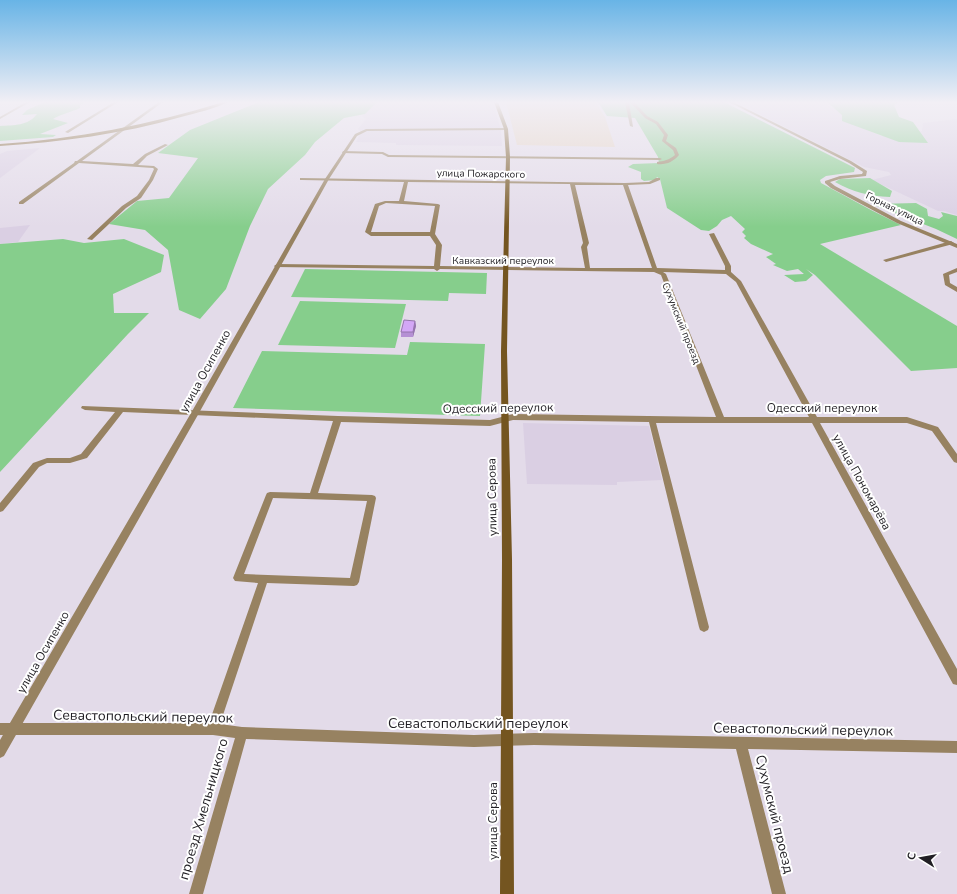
<svg xmlns="http://www.w3.org/2000/svg" width="957" height="894" viewBox="0 0 957 894" font-family="'Nunito Sans',sans-serif">
<rect width="100%" height="100%" fill="#e3dbe9"/>
<g fill="#dacfe3">
<polygon points="377,102 493,102 501,130 502,146 396,145 396,143 356,142 361,132 358,129 366,119 362,116"/>
<polygon points="735,102 825,102 827,105 846,115 844,120 881,136 905,136 922,131 923,123 957,119 957,215 944,211 938,211 872,180 891,175 889,172 864,167"/>
<polygon points="40,148 0,178 0,154 7,151"/>
<polygon points="30,225 18,242 0,244 0,228"/>
<polygon points="523,423 649,426 662,480 617,482 617,485 527,484"/>
</g>
<polygon fill="#e4d2c1" points="506,102 595,102 605,117 615,147 517,145"/>
<g fill="#86ce8c">
<path d="M45,102H85L80,105V108C71,112 61,114 53,119L68,123L40,134L56,135L53,137L0,141V126C14,125 28,126 37,114L22,115L27,110Z"/>
<polygon points="259,102 377,102 365,114 344,118 315,142 305,155 268,189 250,226 226,289 200,319 179,310 168,250 145,230 109,224 137,201 169,198 198,158 158,153 190,130"/>
<polygon points="598,102 724,102 855,168 854,172 826,176 820,180 821,183 871,210 901,225 820,244 957,326 957,368 911,371 815,275 806,269 813,275 806,281 795,282 784,275 804,274 798,269 787,271 773,265 776,264 766,257 773,254 751,244 744,238 746,236 742,232 745,229 731,216 722,220 717,226 709,231 701,230 667,208 660,179 657,177 655,180 644,181 641,179 641,172 628,167 633,164 659,163 658,157 635,118 607,116"/>
<polygon points="827,102 899,102 894,105 899,117 913,122 928,143 899,142 842,121 842,115"/>
<path d="M870,178L892,191L890,197C869,196 853,192 835,182L840,179Z"/>
<polygon points="916,203 927,209 928,216 939,219 943,216 941,212 957,216 957,239 936,229 877,206 875,204"/>
<polygon points="63,239 84,243 124,239 164,255 161,272 113,294 114,313 149,313 128,334 0,472 0,244"/>
<polygon points="305,269 487,273 486,294 449,293 448,301 291,297"/>
<polygon points="300,301 406,304 395,348 278,345"/>
<polygon points="410,342 485,344 480,416 233,408 262,351 407,355"/>
</g>
<g fill="none" stroke-linecap="round" stroke-linejoin="round">
<g fill="#978261" fill-rule="evenodd">
<polygon points="26,102 30,102 0,119 0,117"/>
<polygon points="114,102 118,102 68,133 65,132"/>
<polygon points="159,102 163,102 82,161 133,164 145,154 165,144 168,145 147,156 138,165 154,166 158,169 153,180 141,198 126,208 92,240 87,239 122,206 137,196 149,180 154,169 153,168 79,163 23,204 19,204 19,202 74,163 75,161 77,161"/>
<polygon points="625,102 629,102 633,127 630,126"/>
<path d="M630,102H634L647,116L658,122L668,135L666,141L676,148L679,155C673,162 666,165 657,164V162C664,161 669,160 675,155L673,150L662,141L664,135L656,124L645,118Z"/>
<polygon points="343,151 383,152 389,155 660,158 662,159 660,160 388,157 382,154 342,153"/>
<path d="M300,178L625,183L649,182L656,178H660V180L650,184L628,185L657,268L725,270V266L709,234L714,233L731,266V272L741,281L817,417H907L938,427L957,454V463L954,462L932,431L907,423H820L957,669V685L953,684L812,423H656L709,627L708,630L704,632L700,630L699,627L649,422L513,420L490,426L341,422L318,493L372,495L375,496L376,498L359,582L357,585L354,586L267,583L220,724L242,727L474,735L534,733L957,741V753L748,749L786,894H772L736,749L534,745L474,747L246,739L203,894H189L235,738L213,735H0V723H209L258,583L235,581L233,578L266,495L267,493L270,492L310,493L333,421L123,412L87,458L70,463H47L39,467L3,511L0,512V503L33,463L47,458H70L81,454L115,412L85,410L81,408L82,406L338,416L490,420L513,414L716,417L661,275L654,272L440,269L437,271L434,269L275,267L274,266L277,264L434,266L436,245L430,236H371L365,232L375,204L385,201H399L404,182L302,180H300ZM408,182L570,184L583,243L581,247L585,268L440,266L442,245L435,234L440,205L438,204L404,201ZM575,185H623L652,268H590L587,247L589,243ZM386,203L435,206L430,232H371L379,206ZM663,272L726,274L736,282L809,417H724L666,274ZM273,498L367,501L350,578L244,574Z"/>
<polygon points="951,241 954,243 953,244 886,262 883,260"/>
<polygon points="957,268 957,272 949,275 950,283 957,287 957,292 945,285 943,274"/>
</g>
<g fill="#978261" fill-rule="evenodd">
<polygon points="729,102 733,102 851,161 867,171 866,176 840,179 830,182 835,186 901,221 957,244 957,248 897,223 831,188 825,183 825,181 840,176 862,174 863,172 849,163"/>
<polygon points="506,128 507,130 367,131 357,136 329,179 199,413 4,756 0,758 0,740 191,413 325,179 355,134 366,129"/>
</g>
<g fill="#745520" fill-rule="evenodd">
<path d="M223,102H228C214,109 196,113 181,117C122,134 61,142 0,146V144C76,139 150,125 223,102Z"/>
<polygon points="494,102 498,102 508,129 510,157 507,351 512,559 514,894 500,894 502,559 501,351 506,157 504,129"/>
</g>
</g>
<polygon fill="#b590d4" points="415,321 416,326 413,337 401,337 401,332"/>
<polygon fill="#9475ac" points="415,321 416,326 413,337 413,332"/>
<polygon fill="#d3a7f6" stroke="#9475ac" points="404,320 415,321 413,332 401,332"/>
<linearGradient id="sky" x2="0" y2="1"><stop stop-color="#68b4e6"/><stop offset="0.45" stop-color="#f2eff5"/><stop offset="1" stop-color="#f2eff5" stop-opacity="0"/></linearGradient>
<rect width="957" height="227" fill="url(#sky)"/>
<g text-anchor="middle" stroke-width="4" stroke-linejoin="round" paint-order="stroke">
<g font-size="10" fill="#211f24" stroke="#fff">
<text transform="translate(481 173) rotate(1)" y="4">улица Пожарского</text>
<text transform="translate(895 208) rotate(26)" y="4">Горная улица</text>
<text x="503" y="264">Кавказский переулок</text>
<text transform="translate(682 323) rotate(68)" y="4">Сухумский проезд</text>
</g>
<g font-size="12" fill="#211f24" stroke="#fff">
<text transform="translate(205 371) rotate(-61)" y="4">улица Осипенко</text>
<text transform="translate(498 408) rotate(-1)" y="4">Одесский переулок</text>
<text x="822" y="412">Одесский переулок</text>
<text transform="translate(862 482) rotate(61)" y="4">улица Пономарёва</text>
<text transform="translate(492 497) rotate(-91)" y="4">улица Серова</text>
<text transform="translate(43 652) rotate(-60)" y="4">улица Осипенко</text>
<text transform="translate(493 821) rotate(-90)" y="4">улица Серова</text>
</g>
<g font-size="14" fill="#211f24" stroke="#fff">
<text transform="translate(143 716) rotate(1)" y="5">Севастопольский переулок</text>
<text x="478" y="728">Севастопольский переулок</text>
<text transform="translate(803 729) rotate(1)" y="5">Севастопольский переулок</text>
<text transform="translate(203 809) rotate(-74)" y="5">проезд Хмельницкого</text>
<text transform="translate(775 814) rotate(76)" y="5">Сухумский проезд</text>
</g>
</g>
<g transform="translate(921 858) rotate(281)" stroke="#ffffff" stroke-width="3" paint-order="stroke">
<path d="M0-3L7 15L0 10L-7 15Z" fill="#211f24"/>
<text y="-6" font-size="11" font-weight="bold" text-anchor="middle" fill="#211f24">С</text>
</g>
</svg>
